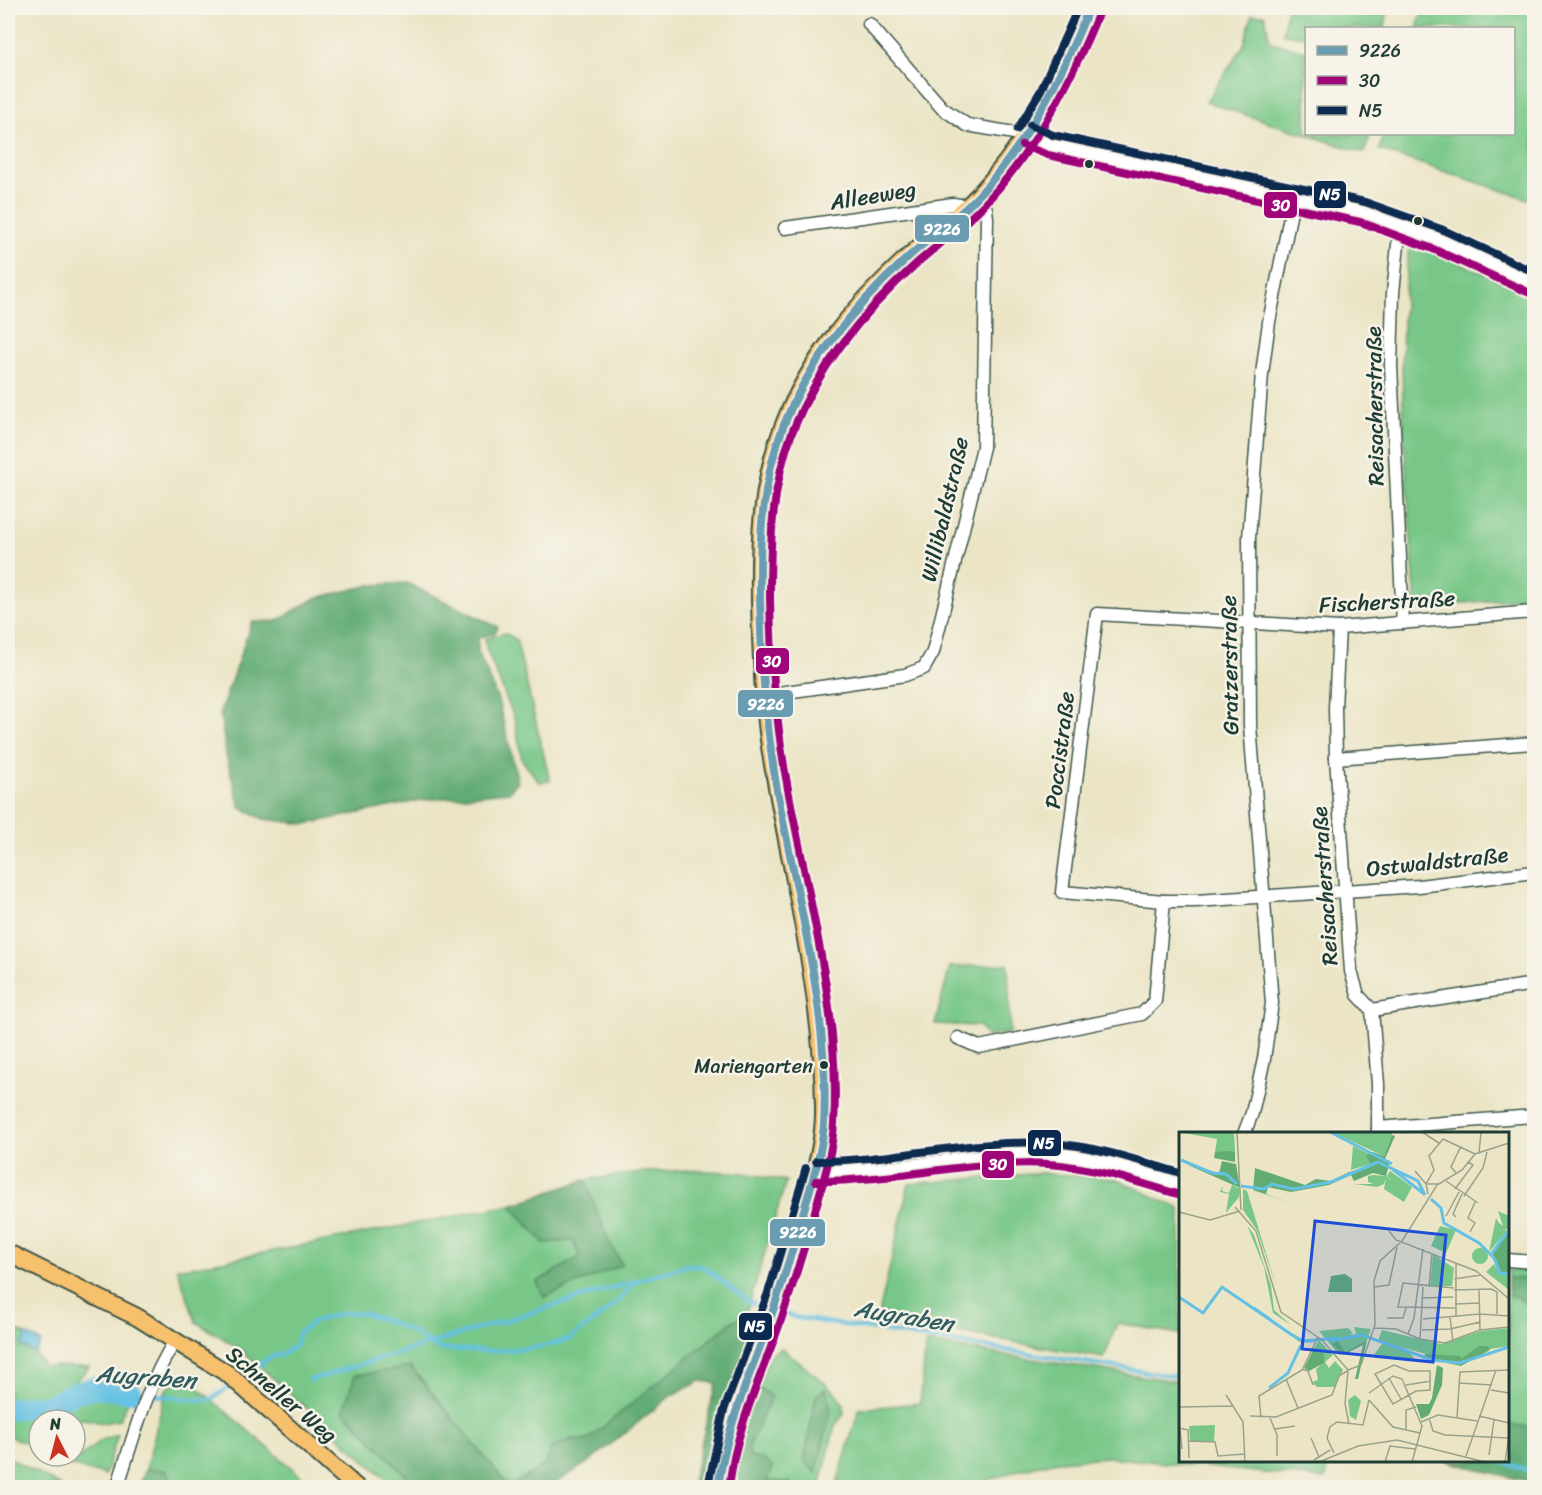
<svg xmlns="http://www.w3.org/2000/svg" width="1542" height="1495" viewBox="0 0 1542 1495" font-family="Sriracha,sans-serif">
<rect width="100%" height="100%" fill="#f7f3e8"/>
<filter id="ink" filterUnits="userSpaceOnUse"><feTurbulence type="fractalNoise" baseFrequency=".0167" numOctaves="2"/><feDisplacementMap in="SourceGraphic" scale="12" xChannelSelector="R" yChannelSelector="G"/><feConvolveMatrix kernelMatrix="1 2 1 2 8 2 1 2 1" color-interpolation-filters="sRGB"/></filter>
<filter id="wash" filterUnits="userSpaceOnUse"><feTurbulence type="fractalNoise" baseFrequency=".008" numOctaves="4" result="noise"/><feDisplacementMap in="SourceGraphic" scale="24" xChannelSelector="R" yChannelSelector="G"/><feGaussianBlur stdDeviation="1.35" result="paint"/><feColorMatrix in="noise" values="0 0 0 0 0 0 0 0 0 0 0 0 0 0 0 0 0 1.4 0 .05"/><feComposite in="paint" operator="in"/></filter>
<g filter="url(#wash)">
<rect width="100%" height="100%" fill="#ebe5c6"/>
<g fill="#78c788" stroke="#4c825e" stroke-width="1.5">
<polygon points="1287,8 1388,8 1385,28 1306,28 1306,37 1283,34"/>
<polygon points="1424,8 1534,8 1534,201 1379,150 1384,134 1514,134 1514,28 1417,28"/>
<polygon points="1252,15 1265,15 1270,42 1306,51 1306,134 1371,134 1364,153 1206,102 1244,45"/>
<path d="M1410,241L1534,296V597L1416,607C1408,486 1393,362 1410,241Z"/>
<polygon points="504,633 516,639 550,781 539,782 522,760 515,720 486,648 485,639"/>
<polygon points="1008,964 1010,1033 986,1036 980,1026 935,1024 950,967"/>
<polygon points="689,1170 744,1173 786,1181 746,1316 733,1321 586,1441 571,1439 546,1464 509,1487 411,1367 343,1410 417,1487 395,1487 239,1348 196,1322 177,1268 191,1267 511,1205 530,1228 573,1241 580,1257 537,1282 544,1297 622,1265 607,1238 585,1180 644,1172"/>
<polygon points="1041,1173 1117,1179 1180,1209 1180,1334 1117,1323 1104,1358 878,1318 909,1184"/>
<polygon points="1508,1270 1534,1270 1534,1464 1508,1455"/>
<path d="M8,1327L27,1335L22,1346L35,1353L44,1366L89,1367L52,1406L96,1391L131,1396L119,1420L103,1423L85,1419L39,1420V1442C26,1445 18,1440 8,1435Z"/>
<polygon points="926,1343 1180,1382 1180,1460 1328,1461 1326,1479 1107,1457 1058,1461 1018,1470 969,1487 836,1487 859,1409 920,1403"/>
<polygon points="782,1348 834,1391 844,1405 844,1414 835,1425 820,1487 794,1487 789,1482 767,1482 750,1457 749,1446 771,1397 757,1386 770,1355"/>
<polygon points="189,1380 314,1487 176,1487 166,1470 146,1469 166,1390 172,1384"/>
<polygon points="118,1434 105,1475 71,1466 72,1463 102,1440"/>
<polygon points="8,1457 62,1487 8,1487"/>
</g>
<g fill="#62ac74" stroke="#407454" stroke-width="1.5">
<polygon points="407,583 498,627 495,633 478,638 478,651 498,700 518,781 509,792 423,800 306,824 263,819 240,807 226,755 220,712 252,622 277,621 316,598 371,585"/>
<polygon points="585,1180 607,1238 622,1265 544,1297 537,1282 580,1257 573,1241 544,1243 511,1205"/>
<polygon points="1508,1278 1534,1279 1534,1311 1517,1297 1508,1295"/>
<polygon points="746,1316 754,1318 759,1325 711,1487 691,1487 716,1383 701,1381 672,1395 589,1462 549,1487 417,1487 343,1410 355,1375 411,1367 509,1487 546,1464 551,1448 571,1439 586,1441 733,1321"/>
<polygon points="757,1386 771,1397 749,1446 750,1457 763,1459 772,1467 767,1481 789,1482 794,1487 731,1487 730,1480 741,1430"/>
<polygon points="824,1389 827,1390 831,1410 816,1473 804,1461 816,1396"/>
<polygon points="1508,1424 1534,1428 1534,1483 1446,1461 1508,1460"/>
<polygon points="146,1469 166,1470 176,1487 138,1487"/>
</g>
<polygon fill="#65c1e3" stroke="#427f8c" stroke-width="1.5" points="27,1335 41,1342 35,1353 21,1346"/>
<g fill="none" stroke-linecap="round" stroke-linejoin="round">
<g stroke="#65c1e3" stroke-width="4">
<polyline points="779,1312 798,1318 1180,1377"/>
<polyline points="240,1379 270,1357 283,1354 296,1345 298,1334 315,1321 342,1313 362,1313 390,1322 413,1332 439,1349 491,1351 534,1348 568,1340 615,1305 636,1281"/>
<polyline points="310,1380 688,1265 704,1267 749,1302 769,1309"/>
<polyline points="8,1409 50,1405 73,1393 95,1387 198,1400 212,1399 232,1385"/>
<polyline points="1495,1460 1534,1472"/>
</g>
<polyline stroke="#65c1e3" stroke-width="22" points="8,1409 50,1405 73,1393 95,1387 131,1392"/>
</g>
</g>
<g filter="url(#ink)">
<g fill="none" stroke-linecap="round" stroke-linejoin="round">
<g stroke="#3e564a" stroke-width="15">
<g id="minor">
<polyline points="869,24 942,108 967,125 1026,135 1050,145 1363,212 1437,239 1534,283"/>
<polyline points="1400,225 1393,293 1391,365 1403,623"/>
<polyline points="785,228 953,204 967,206"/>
<polyline points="1534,612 1339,628 1097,614 1062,892 1164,901 1196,901 1419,886 1534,872"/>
<polyline points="1339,628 1335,708 1336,758 1351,971 1358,995 1372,1010 1378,1084 1378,1134"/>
<polyline points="765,695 905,675 924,668 933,652 983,447 987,218 986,209 978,196"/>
<polyline points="1336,758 1534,743"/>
<polyline points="1372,1010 1534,984"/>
<polyline points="958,1038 979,1047 1142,1014 1155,1001 1164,901"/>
<polyline points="1378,1128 1534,1116"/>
<polyline points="1244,1134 1252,1113 1264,1059 1272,1003 1250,725 1249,538 1262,374 1269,322 1294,196"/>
<path d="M816,1171C887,1174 958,1155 1029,1153C1081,1152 1132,1169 1180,1184"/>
<polyline points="1508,1260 1534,1262"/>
<path d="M117,1488C133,1439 147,1384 175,1341"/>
</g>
</g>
<g stroke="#3e564a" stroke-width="20">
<g id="major">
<polyline points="8,1253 137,1317 228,1374 357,1488"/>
<path d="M718,1488C722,1434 747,1383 765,1333C780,1293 792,1251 804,1210C814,1176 825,1143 824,1107C823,986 789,866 770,747C763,700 761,650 760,602C759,541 761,484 783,427C809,360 854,307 906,259C930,237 957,218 979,195C1029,141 1063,75 1089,8"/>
</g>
</g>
<use href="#minor" stroke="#fff" stroke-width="12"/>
<use href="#major" stroke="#f7c06c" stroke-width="16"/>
<g stroke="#f7f3e8" stroke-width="12">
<path id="bus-1" d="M718,1488C725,1433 746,1384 765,1333C780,1293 792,1251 804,1210C812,1182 822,1153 824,1123C830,1016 798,900 778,796C766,729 761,662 760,595C759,538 762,481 783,427C808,362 855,306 906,259C930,237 957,219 979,195C1029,141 1062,75 1089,8"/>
</g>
<g stroke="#f7f3e8" stroke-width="12">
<g id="bus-2">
<polyline points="1022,145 1048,155 1360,222 1433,249 1530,293"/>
<path d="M816,1181C893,1182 971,1159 1048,1164C1092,1167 1135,1181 1177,1194"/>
<path d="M729,1488C735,1433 757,1385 776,1334C791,1293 803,1252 815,1211C823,1182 832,1154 834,1124C841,1014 808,897 788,789C776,725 771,662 770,597C770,540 772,483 793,430C819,365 865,310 917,263C941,242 968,223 989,199C1039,144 1071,80 1099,12"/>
</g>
</g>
<g stroke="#f7f3e8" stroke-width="12">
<g id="bus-3">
<polyline points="1030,125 1053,135 1365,202 1441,229 1534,272"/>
<polyline points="1017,130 1041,90 1078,8"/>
<path d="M816,1161C894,1161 970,1139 1048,1143C1093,1145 1137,1160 1180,1173"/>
<polyline points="708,1486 724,1410 768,1293 806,1168"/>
</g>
</g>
<use href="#bus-1" stroke="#6a9db1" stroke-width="8"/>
<use href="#bus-2" stroke="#9e067a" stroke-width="8"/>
<use href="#bus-3" stroke="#0c294f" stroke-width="8"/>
</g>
</g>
<g fill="#1f3d34" stroke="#f7f3e8" stroke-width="2">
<circle cx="1089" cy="164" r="5"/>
<circle cx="1418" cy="221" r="5"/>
<circle cx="824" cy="1065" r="5"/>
</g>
<g text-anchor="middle" stroke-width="5" stroke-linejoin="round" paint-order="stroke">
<g font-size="20" fill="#1f3d34" stroke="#f7f3e8" text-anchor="end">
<text x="813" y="1073">Mariengarten</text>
</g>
<g font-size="22" fill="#1f3d34" stroke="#f7f3e8">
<text transform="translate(873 195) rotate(-9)" y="8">Alleeweg</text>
<text transform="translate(1374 406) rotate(-91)" y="8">Reisacherstraße</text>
<text transform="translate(944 509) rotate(-77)" y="8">Willibaldstraße</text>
<text transform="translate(1387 601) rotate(-3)" y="8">Fischerstraße</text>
<text transform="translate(1229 665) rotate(-91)" y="8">Gratzerstraße</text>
<text transform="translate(1059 750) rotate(-83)" y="8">Poccistraße</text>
<text transform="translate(1437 861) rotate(-6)" y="8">Ostwaldstraße</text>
<text transform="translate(1324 886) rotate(-94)" y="8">Reisacherstraße</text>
<text transform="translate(282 1394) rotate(40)" y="8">Schneller Weg</text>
</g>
<g font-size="24" font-style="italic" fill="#305e60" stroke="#f7f3e8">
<text transform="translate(904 1316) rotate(9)" y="8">Augraben</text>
<text transform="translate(146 1377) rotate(4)" y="8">Augraben</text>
</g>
</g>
<g transform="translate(1179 1132)">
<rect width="330" height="330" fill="#ebe5c6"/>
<path d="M0,0H55L56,20H36L38,7ZM152,0H212L213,3L205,24ZM174,14L190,22L191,32L172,38ZM211,39L233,55L225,70L205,57L207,46L205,52L198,55L175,52H194L189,50V44L194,43L207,44L215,50L208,44ZM53,53L61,57L60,65L47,81L50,62L41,60L44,54L43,59L50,61ZM64,57L68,59L97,154L78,98L64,78ZM319,79L330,84V97H326L328,99L310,120L317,86L320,91L324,94ZM68,93L75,103L92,154L95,178L112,193L94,181L85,135ZM261,94L277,98L267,121L252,114ZM293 124a8 8 0 1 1 16 0a8 8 0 1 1-16 0ZM254,122L275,136L273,154H251ZM315,132L321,142H330V158L307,140ZM175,195L192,197L188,208L160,223L140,199L169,196L174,201L171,203L177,202ZM330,196V214L311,217L284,232L199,209L203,198L262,212L302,199ZM140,208L154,223L146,230L150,236L156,229L164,238L156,255H138L133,250L139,248L137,237L145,230L135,216ZM203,212L228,218L236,227L194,224ZM176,263L182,269L177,288L171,284L169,268ZM36,293L35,309H11L10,294Z" fill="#78c788"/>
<path d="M213,3L216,4L206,27L211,29L207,44L194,41L175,49L172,43L150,53L112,60L89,55L87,62L124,75L74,58L76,36L126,53L137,47L152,49L170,40L182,38L191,32L187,23L194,20L205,24ZM50,19L56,20V30L35,26L36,20ZM43,29L57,32L61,56L9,33L40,41ZM330,100V141L322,140L313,121ZM166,142L173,147V160H149L152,144ZM188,208L179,247H176L184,213L164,223L153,212L159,209L166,220ZM300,214H309L311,218L282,234L245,226L246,222L281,224L282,227ZM135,216L145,222V231L130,239L125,236ZM258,233L264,236L263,253L250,283L242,287L237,272H250L253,266Z" fill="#62ac74"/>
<path fill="none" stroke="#65c1e3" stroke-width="3" d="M151,0L213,32M2,28L33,41L47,42L58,52M212,36L245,62M62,54L85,57L93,52L115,57L152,50L199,30L239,49L246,63M252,67L262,76L265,91L300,111L315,126L321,141L330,142M313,121L330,98M0,165L24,181L43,155L122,209H135M75,176L107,199M110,201L124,209L159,206M150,209L183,203L253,228L281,231L330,215M90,256L109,241L122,213"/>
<path fill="none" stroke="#99a28c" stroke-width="1.5" d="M58,0L62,78M243,0L260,11M264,7L296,22M300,21L302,0M236,39L247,52H259M277,41L272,35L282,14M267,49L299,71M276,57L294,33L289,30M249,62L247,52L255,38L250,24L264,7M285,64L304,36L308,20M56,75L77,99L102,180L143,208L169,238L166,272L170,292M0,80L31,88L61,79M267,84L280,60M277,85L274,82L283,62M210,99L217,108L297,139L330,167M291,100L296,91L289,86L296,70M277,132V184M275,147L302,143M195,155L210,153L218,115M250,155L253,121M275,156L224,151L219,175L276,176M275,158L312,157L318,160M300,158L301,198M243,166L274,165M276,172L301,171M318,182V160M271,185L274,210M208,186H224L227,176M244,187L301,182L330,184M195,196L217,197L241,207L266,211L301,198L330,195M243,198L271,197L301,190M229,202L235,186L244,117M241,207L244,155M215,233L230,239H251V258L237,259L214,272L196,242ZM123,237L129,239L134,253M169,238L182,233L196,193L195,149L201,129L223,109L258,53L283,38L296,22L330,11M210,246L222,267M107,247L119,276M280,251L313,253M227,253L252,249M312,258L330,261M190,261L214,244L223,247L243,294L233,330M47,263L64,290L66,330M190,268L214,295L241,301M0,275L54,274M71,284L97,285L153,263L160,244L168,239M300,284L330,291M278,285L281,240L330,238M82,286L80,264L123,238L139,205M91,286L98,303V324M250,286L254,299L266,303L329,306M242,290L259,283L298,289M0,296L9,298L10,326M96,297L116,294M1,298L3,317M227,298V278L237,275M132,306L140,325M10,309L36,310L39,324L66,322M155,321L148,306L151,295L158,290L184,293L190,268M310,323L315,288M287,324L317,238M135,328L151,318M140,330L179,314L218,308L306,330M206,330L211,314L236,317M326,330L330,304"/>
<path fill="#1d4ed8" fill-opacity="0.15" stroke="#1d4ed8" stroke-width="3" d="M136,89L267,103L254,230L123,217Z"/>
<rect width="330" height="330" fill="none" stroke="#1f3d34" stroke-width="3"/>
</g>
<g stroke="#f7f3e8" stroke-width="2">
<rect x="1313" y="180" width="34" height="29" rx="6" fill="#0c294f"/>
<rect x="1263" y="191" width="35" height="28" rx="6" fill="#9e067a"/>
<rect x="914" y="214" width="56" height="29" rx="6" fill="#6a9db1"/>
<rect x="755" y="647" width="35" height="28" rx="6" fill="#9e067a"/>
<rect x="737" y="689" width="57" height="29" rx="6" fill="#6a9db1"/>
<rect x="1027" y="1129" width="35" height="28" rx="6" fill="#0c294f"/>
<rect x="981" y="1150" width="34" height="29" rx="6" fill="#9e067a"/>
<rect x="769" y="1218" width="57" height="29" rx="6" fill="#6a9db1"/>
<rect x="738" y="1312" width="35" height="29" rx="6" fill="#0c294f"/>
</g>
<g font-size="16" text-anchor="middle" font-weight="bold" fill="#fff">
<text x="1330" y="200">N5</text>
<text x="1281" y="211">30</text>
<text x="942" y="235">9226</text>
<text x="772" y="667">30</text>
<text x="766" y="710">9226</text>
<text x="1044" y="1149">N5</text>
<text x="998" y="1170">30</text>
<text x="798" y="1238">9226</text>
<text x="755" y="1332">N5</text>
</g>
<rect width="1542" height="1495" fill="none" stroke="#f7f3e8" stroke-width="30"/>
<rect x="1305" y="27" width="210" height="108" fill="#f7f3e8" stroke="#a1aaa0" stroke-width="1.5"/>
<rect x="1317" y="46" width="30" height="9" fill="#6a9db1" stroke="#a1aaa0" stroke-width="1.5"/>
<text x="1359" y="57" font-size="18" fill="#1f3d34">9226</text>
<rect x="1317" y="76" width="30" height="9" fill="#9e067a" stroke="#a1aaa0" stroke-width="1.5"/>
<text x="1359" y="87" font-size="18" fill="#1f3d34">30</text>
<rect x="1317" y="106" width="30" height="9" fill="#0c294f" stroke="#a1aaa0" stroke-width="1.5"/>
<text x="1359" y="117" font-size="18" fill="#1f3d34">N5</text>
<g transform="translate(57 1438) rotate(354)"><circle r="28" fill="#f7f3e8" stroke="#a1aaa0" stroke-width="1.5"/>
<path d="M0-4.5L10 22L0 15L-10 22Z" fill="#c8321e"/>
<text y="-9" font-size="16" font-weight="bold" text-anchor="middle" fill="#1f3d34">N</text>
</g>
</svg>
